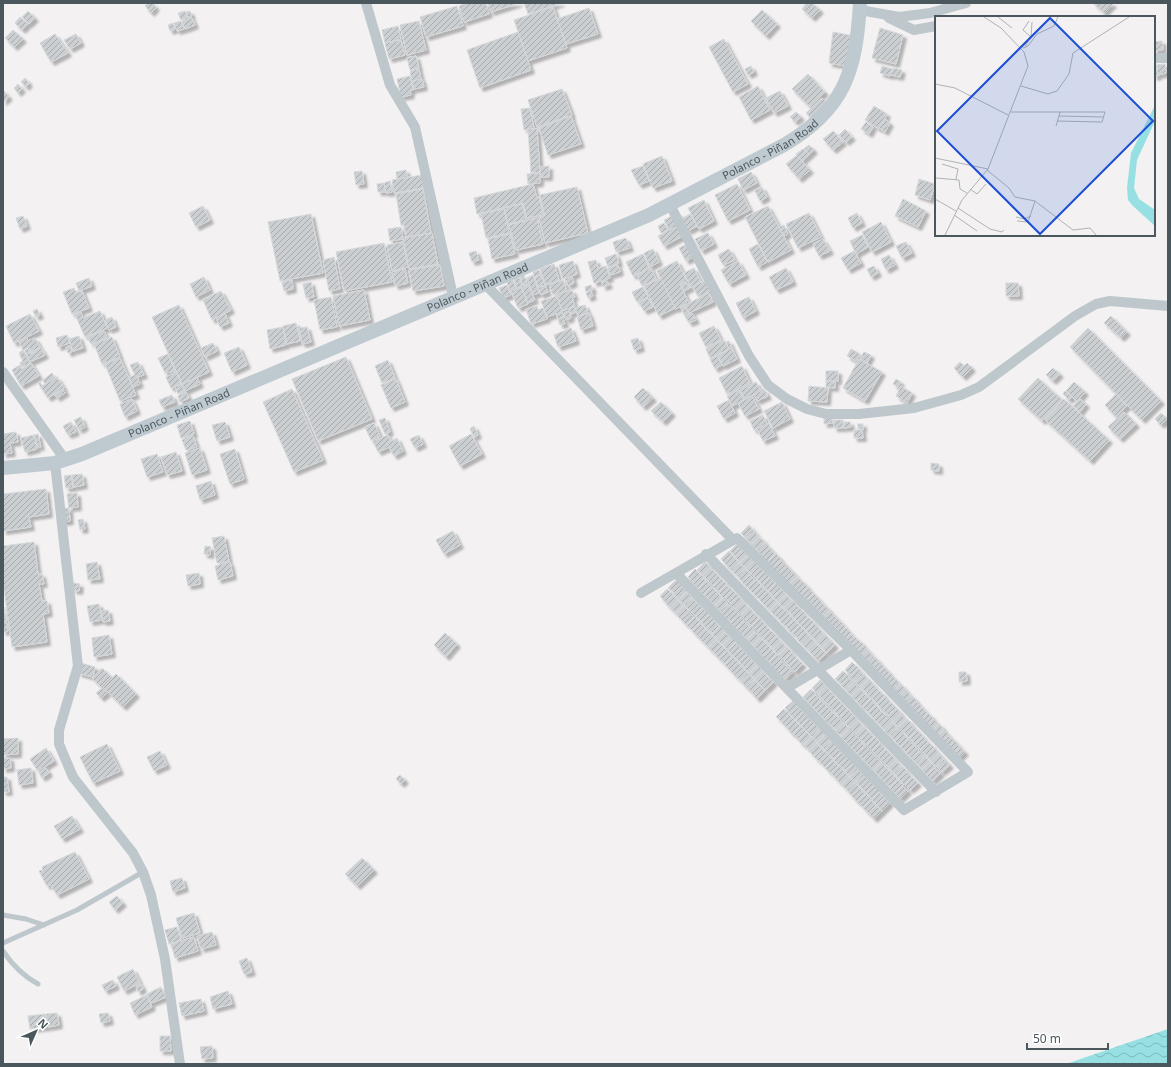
<svg xmlns="http://www.w3.org/2000/svg" width="1171" height="1067" viewBox="0 0 1171 1067" font-family="'Noto Sans',sans-serif">
<defs>
<pattern id="water-waves" width="16" height="10" patternUnits="userSpaceOnUse"><rect width="16" height="10" fill="#96e0e4"/><path d="M0 5q4-4 8 0t8 0" fill="none" stroke="#7cb8bc"/></pattern>
<pattern id="building-hatch" width="6" height="6" patternUnits="userSpaceOnUse"><rect width="6" height="6" fill="#cbcfd2"/><path d="M-1 1l2-2M0 6l6-6M5 7l2-2" fill="none" stroke="#a7abae"/></pattern>
<filter id="shadow"><feDropShadow dx="3.5" dy="3.5" stdDeviation="1" flood-color="#0004"/></filter>
</defs>
<rect width="100%" height="100%" fill="#f3f1f1"/>
<polygon fill="url(#water-waves)" points="1168,1029 1168,1064 1066,1064"/>
<g fill="url(#building-hatch)" stroke="#d5d8db" filter="url(#shadow)">
<polygon points="148,3 152,3 156,7 151,13 145,6"/>
<polygon points="467,3 486,3 489,14 464,22 459,6"/>
<polygon points="488,3 519,3 491,12"/>
<polygon points="524,3 561,3 528,14"/>
<polygon points="807,3 812,3 820,10 812,18 802,9"/>
<polygon points="1093,3 1112,3 1113,4 1104,13"/>
<polygon points="457,6 463,26 426,37 420,17"/>
<polygon points="553,7 567,48 528,61 514,20"/>
<polygon points="589,8 598,34 566,44 557,19"/>
<polygon points="762,10 777,24 766,36 751,21"/>
<polygon points="28,11 35,18 29,24 22,17"/>
<polygon points="185,11 187,17 181,20 178,13"/>
<polygon points="190,11 192,16 188,18 186,12"/>
<polygon points="20,17 28,24 22,30 15,23"/>
<polygon points="192,18 195,25 185,29 182,21"/>
<polygon points="181,21 184,29 177,31 174,23"/>
<polygon points="419,21 426,50 407,55 400,25"/>
<polygon points="173,23 175,29 170,31 168,25"/>
<polygon points="398,26 401,39 385,43 382,30"/>
<polygon points="880,28 903,35 896,64 872,58"/>
<polygon points="13,30 23,39 14,47 5,38"/>
<polygon points="518,32 531,70 480,88 467,50"/>
<polygon points="833,32 854,36 845,66 829,63"/>
<polygon points="55,34 68,53 51,62 40,43"/>
<polygon points="76,34 81,43 70,49 64,40"/>
<polygon points="724,39 748,84 733,92 709,47"/>
<polygon points="401,40 405,55 389,59 385,43"/>
<polygon points="1162,41 1163,50 1154,51 1154,42"/>
<polygon points="416,56 419,68 410,70 407,58"/>
<polygon points="1154,63 1156,63 1158,76 1154,77"/>
<polygon points="1165,64 1166,73 1158,75 1157,65"/>
<polygon points="751,66 754,72 748,75 745,69"/>
<polygon points="882,66 892,69 890,76 880,73"/>
<polygon points="893,68 902,70 900,77 891,75"/>
<polygon points="419,69 421,79 412,81 410,71"/>
<polygon points="808,74 825,92 810,107 792,89"/>
<polygon points="410,76 413,90 410,91 411,95 401,97 397,79"/>
<polygon points="25,78 29,83 26,87 21,82"/>
<polygon points="422,79 424,87 414,89 412,81"/>
<polygon points="18,84 22,89 18,93 14,88"/>
<polygon points="758,86 770,110 751,120 739,97"/>
<polygon points="562,89 572,115 537,127 528,100"/>
<polygon points="3,90 9,97 3,102"/>
<polygon points="780,91 788,106 774,113 766,98"/>
<polygon points="822,98 829,105 813,121 806,113"/>
<polygon points="874,106 887,114 879,129 865,120"/>
<polygon points="530,108 534,128 524,130 521,109"/>
<polygon points="796,112 801,117 795,122 790,117"/>
<polygon points="571,116 581,144 548,155 539,128"/>
<polygon points="885,119 890,123 885,132 879,128"/>
<polygon points="866,122 873,127 869,134 861,129"/>
<polygon points="528,129 537,129 540,172 531,173"/>
<polygon points="845,129 852,137 846,142 839,135"/>
<polygon points="833,131 843,142 833,150 823,139"/>
<polygon points="809,145 814,150 809,155 804,149"/>
<polygon points="803,149 809,155 802,161 796,154"/>
<polygon points="797,155 810,170 799,179 786,164"/>
<polygon points="662,156 672,181 653,188 643,164"/>
<polygon points="549,166 549,177 541,177 540,167"/>
<polygon points="643,166 649,181 639,185 631,170"/>
<polygon points="406,170 407,177 397,179 396,172"/>
<polygon points="362,171 364,184 356,185 354,172"/>
<polygon points="751,172 757,183 743,190 738,179"/>
<polygon points="540,173 540,183 528,184 527,174"/>
<polygon points="422,175 424,188 394,193 392,180"/>
<polygon points="919,179 935,184 930,200 915,195"/>
<polygon points="390,181 392,192 386,193 384,183"/>
<polygon points="384,183 385,192 378,192 377,184"/>
<polygon points="533,184 537,198 539,197 543,215 527,218 523,203 477,214 474,198"/>
<polygon points="737,184 750,210 728,221 715,195"/>
<polygon points="577,187 588,233 545,243 539,217 545,216 540,195"/>
<polygon points="762,187 767,197 760,201 755,191"/>
<polygon points="423,189 431,233 406,237 404,225 401,225 396,194"/>
<polygon points="903,199 926,211 918,227 895,216"/>
<polygon points="704,200 714,221 699,229 688,208"/>
<polygon points="522,204 526,220 508,224 504,208"/>
<polygon points="203,206 210,220 196,227 189,213"/>
<polygon points="768,206 791,250 768,262 745,217"/>
<polygon points="504,209 509,233 486,238 481,214"/>
<polygon points="678,213 683,223 669,230 664,220"/>
<polygon points="809,213 821,237 798,248 786,224"/>
<polygon points="857,213 862,223 853,228 848,218"/>
<polygon points="311,214 323,273 280,281 268,222"/>
<polygon points="690,214 697,226 688,231 681,219"/>
<polygon points="23,216 27,226 20,229 16,218"/>
<polygon points="537,218 543,244 516,250 509,225"/>
<polygon points="881,222 891,242 872,252 862,232"/>
<polygon points="664,223 668,230 661,233 658,226"/>
<polygon points="784,225 788,234 784,236 779,227"/>
<polygon points="677,226 683,236 664,246 658,236"/>
<polygon points="401,227 403,239 390,241 388,229"/>
<polygon points="432,233 438,264 409,269 403,238"/>
<polygon points="708,233 714,244 701,251 695,239"/>
<polygon points="510,234 515,254 492,259 488,239"/>
<polygon points="862,235 868,247 856,254 850,241"/>
<polygon points="626,238 630,248 616,252 613,242"/>
<polygon points="823,239 830,251 819,256 813,244"/>
<polygon points="403,242 408,267 392,271 387,245"/>
<polygon points="906,242 912,253 902,258 896,246"/>
<polygon points="384,243 392,282 344,291 336,252"/>
<polygon points="689,243 695,256 686,261 679,248"/>
<polygon points="758,244 767,262 758,267 749,249"/>
<polygon points="653,249 659,262 650,267 644,253"/>
<polygon points="729,249 735,260 723,265 718,255"/>
<polygon points="476,251 479,260 472,262 469,253"/>
<polygon points="854,251 861,263 848,270 841,258"/>
<polygon points="616,254 619,263 608,267 605,258"/>
<polygon points="643,254 649,268 633,276 626,262"/>
<polygon points="889,255 895,265 886,270 881,259"/>
<polygon points="334,257 340,289 329,291 323,260"/>
<polygon points="596,260 598,268 606,266 610,278 594,283 588,262"/>
<polygon points="573,261 577,274 563,279 559,265"/>
<polygon points="677,261 687,281 680,284 689,303 675,309 657,271"/>
<polygon points="738,261 746,275 729,284 721,270"/>
<polygon points="554,264 559,280 546,285 540,269"/>
<polygon points="440,265 444,286 413,291 409,270"/>
<polygon points="618,265 620,272 610,275 608,268"/>
<polygon points="874,266 878,273 871,277 867,269"/>
<polygon points="651,268 656,279 642,286 637,275"/>
<polygon points="694,268 701,282 691,287 684,273"/>
<polygon points="786,268 793,282 776,290 769,277"/>
<polygon points="405,269 408,283 395,286 392,272"/>
<polygon points="539,270 541,275 534,277 533,272"/>
<polygon points="524,275 527,284 523,285 520,277"/>
<polygon points="533,275 539,293 533,295 527,278"/>
<polygon points="541,275 545,285 538,287 535,278"/>
<polygon points="572,276 574,283 568,286 565,279"/>
<polygon points="204,277 210,290 196,297 190,284"/>
<polygon points="519,277 522,286 517,288 514,279"/>
<polygon points="89,278 92,286 79,291 76,283"/>
<polygon points="661,278 675,308 659,316 644,286"/>
<polygon points="292,280 293,289 284,291 282,282"/>
<polygon points="513,280 516,289 510,291 507,282"/>
<polygon points="563,280 567,291 553,295 549,284"/>
<polygon points="607,281 609,285 603,287 602,282"/>
<polygon points="705,281 710,291 698,297 693,286"/>
<polygon points="311,282 314,297 306,298 303,284"/>
<polygon points="686,282 690,288 684,291 681,284"/>
<polygon points="1006,283 1018,283 1019,296 1006,296"/>
<polygon points="507,285 511,295 503,298 499,288"/>
<polygon points="528,285 535,300 528,303 522,288"/>
<polygon points="545,285 548,292 541,295 538,288"/>
<polygon points="591,285 593,290 586,292 585,287"/>
<polygon points="521,287 528,304 518,308 511,291"/>
<polygon points="643,287 648,297 637,302 632,292"/>
<polygon points="74,288 76,293 82,291 89,308 72,314 63,292"/>
<polygon points="364,290 370,320 339,326 333,296"/>
<polygon points="572,290 575,297 572,297 575,306 562,311 557,294"/>
<polygon points="221,291 231,310 212,320 203,300"/>
<polygon points="591,291 593,296 588,298 586,293"/>
<polygon points="709,293 713,302 689,313 685,305"/>
<polygon points="557,296 562,312 547,317 541,301"/>
<polygon points="331,297 337,327 320,330 314,300"/>
<polygon points="749,297 756,311 743,318 736,303"/>
<polygon points="648,298 653,307 644,311 639,302"/>
<polygon points="179,305 209,372 182,384 152,317"/>
<polygon points="585,305 588,313 578,316 575,308"/>
<polygon points="537,306 538,310 543,308 547,319 531,324 526,309"/>
<polygon points="685,306 689,314 685,316 681,308"/>
<polygon points="574,307 576,312 571,314 569,309"/>
<polygon points="37,309 40,315 36,317 33,311"/>
<polygon points="100,311 107,328 85,337 75,314 81,312 83,318"/>
<polygon points="569,311 571,318 566,320 564,313"/>
<polygon points="562,312 564,317 558,319 556,314"/>
<polygon points="589,313 593,326 581,330 577,317"/>
<polygon points="692,313 696,320 689,323 685,316"/>
<polygon points="30,314 39,331 14,343 6,326"/>
<polygon points="225,314 229,323 220,327 216,318"/>
<polygon points="1111,316 1127,332 1121,338 1104,323"/>
<polygon points="112,317 116,327 109,330 105,320"/>
<polygon points="563,318 565,324 560,325 558,319"/>
<polygon points="296,323 300,341 287,344 283,326"/>
<polygon points="714,326 721,340 706,347 699,333"/>
<polygon points="283,327 286,345 270,349 267,330"/>
<polygon points="307,327 311,342 302,344 299,328"/>
<polygon points="571,328 576,341 558,347 554,335"/>
<polygon points="1088,328 1161,401 1142,420 1070,347"/>
<polygon points="104,331 107,338 91,344 88,337"/>
<polygon points="67,335 70,343 58,347 56,338"/>
<polygon points="79,336 83,348 73,351 69,339"/>
<polygon points="112,337 120,357 102,364 94,344"/>
<polygon points="27,338 28,341 35,338 40,347 31,352 29,347 23,350 19,342"/>
<polygon points="638,338 641,348 634,350 631,340"/>
<polygon points="724,340 729,349 710,358 706,349"/>
<polygon points="729,341 732,348 729,349 726,342"/>
<polygon points="213,343 217,351 205,357 201,348"/>
<polygon points="70,346 72,352 68,353 66,347"/>
<polygon points="239,347 247,365 232,372 224,353"/>
<polygon points="41,348 45,355 30,362 25,350 28,349 31,354"/>
<polygon points="732,348 737,359 723,366 718,355"/>
<polygon points="851,349 860,354 856,361 847,356"/>
<polygon points="23,350 30,363 22,367 20,363 23,361 19,353"/>
<polygon points="864,352 871,355 867,363 860,359"/>
<polygon points="168,354 175,371 165,373 158,358"/>
<polygon points="717,356 722,365 715,369 710,359"/>
<polygon points="346,357 372,419 318,441 292,379"/>
<polygon points="120,358 136,395 120,401 105,364"/>
<polygon points="859,359 882,372 865,401 843,388"/>
<polygon points="388,360 395,378 382,383 375,366"/>
<polygon points="138,362 144,375 137,377 140,384 133,387 129,377 135,375 130,365"/>
<polygon points="960,362 964,366 967,363 972,368 963,377 954,368"/>
<polygon points="31,363 39,376 21,386 12,370 20,365 22,369"/>
<polygon points="742,366 750,383 727,394 719,378"/>
<polygon points="1053,368 1060,374 1053,381 1046,375"/>
<rect x="826" y="371" width="12" height="10"/>
<polygon points="176,372 181,383 171,388 166,377"/>
<polygon points="52,373 55,378 45,384 43,380"/>
<polygon points="57,377 64,388 48,398 38,383 40,382 42,386"/>
<polygon points="197,378 200,384 185,391 182,384"/>
<polygon points="1038,378 1062,400 1042,421 1018,399"/>
<polygon points="396,379 405,402 391,408 381,385"/>
<polygon points="896,379 901,382 898,387 893,384"/>
<polygon points="826,381 835,382 835,388 826,387"/>
<polygon points="756,382 761,391 745,399 740,390"/>
<polygon points="1074,382 1085,392 1077,401 1066,391"/>
<polygon points="181,384 185,391 178,394 175,387"/>
<polygon points="809,386 828,388 827,402 808,401"/>
<polygon points="901,386 912,393 907,403 896,396"/>
<polygon points="643,388 653,398 643,407 634,397"/>
<polygon points="63,389 66,392 57,398 55,395"/>
<polygon points="292,389 323,460 294,472 263,402"/>
<polygon points="764,389 768,396 757,401 754,395"/>
<polygon points="739,390 744,400 732,406 727,396"/>
<polygon points="1065,391 1072,397 1069,400 1063,394"/>
<polygon points="186,392 189,398 180,402 178,396"/>
<polygon points="1116,394 1127,406 1116,417 1105,405"/>
<polygon points="172,395 175,402 162,407 159,400"/>
<polygon points="752,396 759,409 745,416 738,403"/>
<polygon points="132,399 137,411 125,417 120,404"/>
<polygon points="1064,399 1109,440 1090,461 1045,420"/>
<polygon points="1080,399 1086,404 1080,412 1073,406"/>
<polygon points="729,400 735,413 724,419 717,406"/>
<polygon points="661,402 672,413 663,422 651,411"/>
<polygon points="782,402 790,419 773,428 764,411"/>
<polygon points="1124,412 1136,424 1120,439 1108,427"/>
<polygon points="1161,413 1167,419 1161,425 1155,419"/>
<polygon points="763,415 767,424 754,430 750,421"/>
<polygon points="81,417 85,427 79,430 74,420"/>
<polygon points="385,418 390,432 385,434 379,420"/>
<polygon points="832,418 833,423 824,424 824,419"/>
<rect x="834" y="420" width="9" height="8"/>
<polygon points="190,421 194,434 181,438 177,425"/>
<polygon points="71,422 76,432 68,435 63,426"/>
<polygon points="225,422 230,437 217,441 212,425"/>
<polygon points="844,422 850,422 851,427 844,428"/>
<polygon points="374,423 380,436 371,440 365,427"/>
<polygon points="769,423 775,436 763,441 757,429"/>
<rect x="858" y="424" width="5" height="5"/>
<polygon points="474,426 478,435 474,437 470,429"/>
<polygon points="854,430 862,430 863,438 854,438"/>
<polygon points="16,432 18,442 10,443 12,453 3,454 3,434"/>
<polygon points="38,434 41,447 38,447 34,435"/>
<polygon points="471,434 482,454 460,466 449,446"/>
<polygon points="34,435 37,449 25,452 21,438"/>
<polygon points="388,435 392,446 378,452 373,441"/>
<polygon points="419,435 423,444 415,448 410,439"/>
<polygon points="193,436 197,447 186,450 182,440"/>
<polygon points="397,438 403,451 394,456 387,444"/>
<polygon points="200,448 207,470 192,475 185,453"/>
<polygon points="235,449 244,479 230,484 220,454"/>
<polygon points="176,452 182,471 167,475 161,457"/>
<polygon points="157,454 163,472 147,477 141,459"/>
<polygon points="931,463 939,464 939,471 931,470"/>
<polygon points="82,474 84,485 74,487 72,475"/>
<polygon points="71,475 73,488 66,488 64,476"/>
<polygon points="211,481 215,495 200,500 196,486"/>
<polygon points="46,489 49,514 29,517 31,527 3,531 3,494"/>
<polygon points="77,493 78,507 69,508 67,494"/>
<polygon points="69,508 70,521 62,522 61,509"/>
<polygon points="83,519 85,529 80,530 78,520"/>
<polygon points="749,525 754,531 746,538 741,533"/>
<polygon points="453,531 460,545 444,554 436,540"/>
<polygon points="754,531 759,537 751,544 746,539"/>
<polygon points="224,536 229,561 217,563 212,538"/>
<polygon points="759,537 765,542 757,550 751,545"/>
<polygon points="34,542 38,574 42,574 44,584 39,584 42,601 47,601 49,613 43,614 47,642 12,647 3,581 3,546"/>
<polygon points="738,543 743,548 735,556 730,551"/>
<polygon points="765,543 770,548 762,556 757,550"/>
<polygon points="205,546 211,547 210,555 204,554"/>
<polygon points="770,548 775,554 767,562 762,556"/>
<polygon points="743,549 748,554 740,562 735,557"/>
<polygon points="729,551 734,557 726,565 721,559"/>
<polygon points="776,554 781,559 773,567 768,562"/>
<polygon points="748,555 754,560 746,568 740,563"/>
<polygon points="734,557 739,563 732,571 726,565"/>
<polygon points="754,560 759,566 751,574 746,568"/>
<polygon points="781,560 786,565 778,573 773,567"/>
<polygon points="97,562 100,579 88,580 86,564"/>
<polygon points="230,562 233,576 218,580 215,566"/>
<polygon points="705,562 711,567 703,575 697,570"/>
<polygon points="739,563 745,568 737,576 732,571"/>
<polygon points="786,565 792,571 784,579 779,573"/>
<polygon points="759,566 764,572 756,579 751,574"/>
<polygon points="710,568 716,573 708,581 703,575"/>
<polygon points="695,569 701,575 693,583 688,577"/>
<polygon points="745,569 750,574 742,582 737,576"/>
<polygon points="765,571 770,577 762,585 757,579"/>
<polygon points="792,571 797,576 789,584 784,579"/>
<polygon points="199,573 200,584 188,586 186,575"/>
<polygon points="716,573 721,579 713,586 708,581"/>
<polygon points="701,575 706,581 698,588 693,583"/>
<polygon points="750,575 755,580 748,588 742,582"/>
<polygon points="770,577 775,583 768,591 762,585"/>
<polygon points="797,577 803,582 795,590 789,585"/>
<polygon points="721,579 727,584 719,592 713,587"/>
<polygon points="676,580 682,586 674,593 668,588"/>
<polygon points="756,580 761,585 753,593 748,588"/>
<polygon points="706,581 711,586 703,594 698,589"/>
<polygon points="803,582 808,587 801,595 795,590"/>
<polygon points="73,583 80,584 79,591 73,590"/>
<polygon points="776,583 781,588 773,596 768,591"/>
<polygon points="726,585 732,590 724,598 719,593"/>
<polygon points="681,586 687,591 679,599 673,594"/>
<polygon points="761,586 767,591 759,599 753,593"/>
<polygon points="712,587 717,592 709,600 704,594"/>
<polygon points="808,588 813,593 806,601 800,596"/>
<polygon points="667,589 673,594 665,602 660,596"/>
<polygon points="781,589 786,594 778,602 773,597"/>
<polygon points="732,590 738,596 730,603 725,598"/>
<polygon points="767,591 772,597 764,605 759,599"/>
<polygon points="687,592 692,597 684,605 679,600"/>
<polygon points="717,592 722,598 714,606 709,600"/>
<polygon points="814,594 819,599 811,607 806,601"/>
<polygon points="673,595 678,600 670,608 665,602"/>
<polygon points="786,595 792,600 784,608 778,602"/>
<polygon points="738,596 743,601 735,609 730,604"/>
<polygon points="772,597 777,602 770,610 764,605"/>
<polygon points="692,598 698,603 690,611 684,605"/>
<polygon points="723,598 728,603 720,611 715,606"/>
<polygon points="819,599 824,605 817,612 811,607"/>
<polygon points="678,600 683,606 676,613 670,608"/>
<polygon points="792,600 798,605 790,613 784,608"/>
<polygon points="743,602 748,607 741,615 735,609"/>
<polygon points="3,603 8,631 3,632"/>
<polygon points="698,603 703,609 695,616 690,611"/>
<polygon points="777,603 783,608 775,616 770,611"/>
<polygon points="99,604 102,620 90,622 87,606"/>
<polygon points="728,604 733,609 725,617 720,611"/>
<polygon points="824,605 830,610 822,618 816,613"/>
<polygon points="684,606 689,611 681,619 676,614"/>
<polygon points="797,606 803,611 795,619 790,613"/>
<polygon points="749,607 754,613 746,620 741,615"/>
<polygon points="783,608 789,613 781,621 775,616"/>
<polygon points="704,609 709,614 701,622 696,616"/>
<polygon points="733,609 739,615 731,622 725,617"/>
<polygon points="108,610 110,621 103,622 101,611"/>
<polygon points="803,611 808,617 800,625 795,619"/>
<polygon points="830,611 835,616 827,624 822,618"/>
<polygon points="689,612 694,617 686,625 681,619"/>
<polygon points="754,613 759,618 751,626 746,621"/>
<polygon points="788,614 794,619 786,627 780,622"/>
<polygon points="709,615 714,620 706,628 701,622"/>
<polygon points="739,615 744,620 736,628 731,623"/>
<polygon points="835,616 841,622 833,630 827,624"/>
<polygon points="695,617 700,622 692,630 687,625"/>
<polygon points="808,617 814,622 806,630 800,625"/>
<polygon points="760,618 765,624 757,631 752,626"/>
<polygon points="714,620 719,626 712,633 706,628"/>
<polygon points="794,620 799,625 791,633 786,627"/>
<polygon points="744,621 749,626 742,634 736,629"/>
<polygon points="841,622 846,628 838,635 833,630"/>
<polygon points="700,623 705,628 697,636 692,631"/>
<polygon points="814,623 819,628 811,636 806,631"/>
<polygon points="765,624 770,630 762,637 757,632"/>
<polygon points="799,625 805,631 797,638 792,633"/>
<polygon points="720,626 725,631 717,639 712,634"/>
<polygon points="750,626 755,631 747,639 742,634"/>
<polygon points="819,628 824,634 817,642 811,636"/>
<polygon points="846,628 851,633 844,641 838,636"/>
<polygon points="705,629 711,634 703,642 697,636"/>
<polygon points="770,630 776,635 768,643 762,638"/>
<polygon points="805,631 810,637 802,644 797,639"/>
<polygon points="725,632 730,637 722,645 717,639"/>
<polygon points="755,632 760,637 753,645 747,640"/>
<polygon points="445,633 457,644 446,657 434,645"/>
<polygon points="711,634 716,640 708,647 703,642"/>
<polygon points="824,634 830,640 822,647 816,642"/>
<polygon points="851,634 857,639 849,647 843,641"/>
<polygon points="109,635 112,654 94,657 92,638"/>
<polygon points="776,636 781,641 773,649 768,643"/>
<polygon points="731,637 736,642 728,650 723,645"/>
<polygon points="810,637 816,642 808,650 802,644"/>
<polygon points="761,638 766,643 758,651 753,645"/>
<polygon points="857,639 863,644 855,652 849,646"/>
<polygon points="716,640 721,645 714,653 708,648"/>
<polygon points="830,640 835,645 827,653 822,648"/>
<polygon points="781,641 786,647 778,655 773,649"/>
<polygon points="736,643 741,648 733,656 728,651"/>
<polygon points="766,643 771,649 763,656 758,651"/>
<polygon points="815,643 821,648 813,656 808,650"/>
<polygon points="722,645 727,651 719,659 714,653"/>
<polygon points="863,645 868,650 860,658 855,653"/>
<polygon points="787,647 792,652 784,660 779,655"/>
<polygon points="741,648 747,654 739,662 733,656"/>
<polygon points="821,648 826,654 818,661 813,656"/>
<polygon points="771,649 776,654 769,662 763,657"/>
<polygon points="868,650 873,656 865,663 860,658"/>
<polygon points="727,651 732,657 725,664 719,659"/>
<polygon points="792,653 797,658 789,666 784,661"/>
<polygon points="747,654 752,659 744,667 739,662"/>
<polygon points="777,655 782,660 774,668 769,662"/>
<polygon points="873,656 879,661 871,669 866,664"/>
<polygon points="733,657 738,662 730,670 725,665"/>
<polygon points="797,659 803,664 795,672 789,666"/>
<polygon points="752,660 757,665 749,673 744,668"/>
<polygon points="782,661 787,666 779,674 774,668"/>
<polygon points="738,662 743,668 735,676 730,670"/>
<polygon points="852,662 858,668 850,675 845,670"/>
<polygon points="879,662 884,667 876,675 871,670"/>
<polygon points="81,663 95,667 93,677 78,673"/>
<polygon points="758,665 763,671 755,679 750,673"/>
<polygon points="787,666 793,672 785,679 780,674"/>
<polygon points="884,667 890,673 882,680 876,675"/>
<polygon points="102,668 111,677 101,687 92,678"/>
<polygon points="743,668 749,674 741,681 735,676"/>
<polygon points="858,668 863,674 855,681 850,676"/>
<polygon points="763,671 768,677 760,685 755,679"/>
<polygon points="843,671 849,676 841,684 835,679"/>
<polygon points="959,672 966,672 967,681 959,682"/>
<polygon points="889,673 895,679 887,686 882,681"/>
<polygon points="116,674 136,694 123,707 103,687"/>
<polygon points="749,674 754,679 746,687 741,682"/>
<polygon points="863,674 868,679 860,687 855,682"/>
<polygon points="768,677 774,682 766,690 760,685"/>
<polygon points="848,677 854,682 846,690 841,685"/>
<polygon points="869,679 874,685 866,693 861,687"/>
<polygon points="895,679 900,684 892,692 887,687"/>
<polygon points="754,680 759,685 752,693 746,687"/>
<polygon points="820,680 826,686 818,694 812,688"/>
<polygon points="854,683 859,688 851,696 846,690"/>
<polygon points="901,684 906,690 898,698 893,692"/>
<polygon points="760,685 765,691 757,699 752,693"/>
<polygon points="874,685 879,691 871,699 866,693"/>
<polygon points="826,686 831,692 823,700 818,694"/>
<polygon points="102,688 107,693 101,698 96,693"/>
<polygon points="860,688 865,694 857,701 852,696"/>
<polygon points="811,689 816,694 808,702 803,697"/>
<polygon points="906,690 911,696 903,703 898,698"/>
<polygon points="880,691 885,696 877,704 872,698"/>
<polygon points="831,692 836,697 828,705 823,700"/>
<polygon points="865,694 870,699 862,707 857,702"/>
<polygon points="816,695 821,700 814,708 808,703"/>
<polygon points="912,696 917,701 909,709 904,703"/>
<polygon points="885,697 890,702 882,710 877,704"/>
<polygon points="836,698 842,703 834,711 829,706"/>
<polygon points="871,699 876,705 868,712 863,707"/>
<polygon points="793,701 798,706 790,714 785,708"/>
<polygon points="822,701 827,706 819,714 814,708"/>
<polygon points="890,702 896,708 888,715 882,710"/>
<polygon points="917,702 922,707 914,715 909,709"/>
<polygon points="842,703 847,709 839,717 834,711"/>
<polygon points="876,705 881,711 873,718 868,713"/>
<polygon points="827,706 832,711 824,719 819,714"/>
<polygon points="798,707 803,712 795,720 790,714"/>
<polygon points="922,707 927,713 920,720 914,715"/>
<polygon points="896,708 901,713 893,721 888,716"/>
<polygon points="784,709 790,714 782,722 776,717"/>
<polygon points="847,709 853,714 845,722 840,717"/>
<polygon points="881,711 887,716 879,724 873,719"/>
<polygon points="803,712 809,718 801,725 796,720"/>
<polygon points="832,712 838,717 830,725 824,720"/>
<polygon points="928,713 933,718 925,726 920,721"/>
<polygon points="901,714 906,719 898,727 893,721"/>
<polygon points="789,715 795,720 787,728 782,723"/>
<polygon points="853,715 858,720 850,728 845,723"/>
<polygon points="838,717 844,723 836,730 830,725"/>
<polygon points="887,717 892,722 884,730 879,724"/>
<polygon points="809,718 814,723 806,731 801,726"/>
<polygon points="907,719 912,724 904,732 899,727"/>
<polygon points="933,719 938,724 930,732 925,726"/>
<polygon points="795,720 800,726 792,734 787,728"/>
<polygon points="858,720 863,726 856,734 850,728"/>
<polygon points="892,722 897,728 889,736 884,730"/>
<polygon points="843,723 849,728 841,736 835,731"/>
<polygon points="814,724 819,729 812,737 806,731"/>
<polygon points="939,724 944,729 936,737 931,732"/>
<polygon points="912,725 917,730 909,738 904,732"/>
<polygon points="800,726 806,731 798,739 793,734"/>
<polygon points="864,726 869,732 861,739 856,734"/>
<polygon points="898,728 903,733 895,741 890,735"/>
<polygon points="820,729 825,734 818,742 812,737"/>
<polygon points="849,729 854,734 846,742 841,737"/>
<polygon points="917,730 923,736 915,744 910,738"/>
<polygon points="944,730 949,735 941,743 936,738"/>
<polygon points="806,732 811,737 803,745 798,740"/>
<polygon points="869,732 874,737 866,745 861,740"/>
<polygon points="903,733 908,739 900,747 895,741"/>
<polygon points="854,734 860,740 852,748 846,742"/>
<polygon points="825,735 831,740 823,748 817,743"/>
<polygon points="923,736 928,742 920,749 915,744"/>
<polygon points="949,736 955,741 947,749 941,743"/>
<polygon points="812,737 817,743 809,750 804,745"/>
<polygon points="875,737 880,742 872,750 867,745"/>
<polygon points="18,738 18,754 3,755 3,739"/>
<polygon points="908,739 914,745 906,752 901,747"/>
<polygon points="860,740 865,746 857,753 852,748"/>
<polygon points="831,741 836,746 828,754 823,748"/>
<polygon points="955,741 960,747 952,754 947,749"/>
<polygon points="928,742 934,747 926,755 920,750"/>
<polygon points="817,743 822,749 814,756 809,751"/>
<polygon points="880,743 885,748 877,756 872,751"/>
<polygon points="107,744 120,771 93,783 80,757"/>
<polygon points="865,745 871,751 863,759 857,753"/>
<polygon points="914,745 919,750 911,758 906,753"/>
<polygon points="836,746 841,752 834,759 828,754"/>
<polygon points="960,747 965,752 957,760 952,755"/>
<polygon points="46,748 54,761 38,771 30,759"/>
<polygon points="934,748 939,753 931,761 926,755"/>
<polygon points="822,749 828,754 820,762 814,757"/>
<polygon points="885,749 891,754 883,762 878,757"/>
<polygon points="160,751 167,765 154,771 147,757"/>
<polygon points="870,751 876,757 868,765 863,759"/>
<polygon points="919,751 924,756 917,764 911,758"/>
<polygon points="841,752 847,757 839,765 834,760"/>
<polygon points="939,753 944,759 936,767 931,761"/>
<polygon points="828,754 833,760 825,767 820,762"/>
<polygon points="891,754 896,760 888,767 883,762"/>
<polygon points="925,756 930,762 922,769 917,764"/>
<polygon points="847,757 853,763 845,770 839,765"/>
<polygon points="876,757 881,762 873,770 868,765"/>
<polygon points="3,758 10,758 11,768 3,769"/>
<polygon points="944,759 950,765 942,772 937,767"/>
<polygon points="833,760 838,766 830,773 825,768"/>
<polygon points="896,760 901,766 894,773 888,768"/>
<polygon points="930,762 935,767 927,775 922,770"/>
<polygon points="853,763 858,769 850,776 845,771"/>
<polygon points="881,763 887,768 879,776 874,771"/>
<polygon points="839,765 844,771 836,779 831,773"/>
<polygon points="902,766 907,771 899,779 894,773"/>
<polygon points="31,768 33,783 19,785 17,770"/>
<polygon points="46,768 49,773 42,778 39,773"/>
<polygon points="887,768 892,774 884,782 879,776"/>
<polygon points="935,768 941,773 933,781 927,776"/>
<polygon points="858,769 863,774 855,782 850,777"/>
<polygon points="844,771 849,777 841,784 836,779"/>
<polygon points="907,772 912,777 904,785 899,779"/>
<polygon points="863,774 869,780 861,788 856,782"/>
<polygon points="892,774 898,779 890,787 884,782"/>
<polygon points="400,775 405,780 401,784 396,779"/>
<polygon points="3,777 7,777 9,792 3,792"/>
<polygon points="849,777 855,782 847,790 842,785"/>
<polygon points="912,777 918,783 910,790 905,785"/>
<polygon points="869,780 874,786 866,793 861,788"/>
<polygon points="898,780 903,785 895,793 890,788"/>
<polygon points="855,783 860,788 852,796 847,790"/>
<polygon points="874,786 880,791 872,799 866,793"/>
<polygon points="903,786 908,791 900,799 895,793"/>
<polygon points="860,788 865,794 857,802 852,796"/>
<polygon points="879,792 885,797 877,805 872,800"/>
<polygon points="866,794 871,799 863,807 858,802"/>
<polygon points="885,797 890,803 882,811 877,805"/>
<polygon points="871,800 876,805 868,813 863,808"/>
<polygon points="876,806 882,811 874,819 868,813"/>
<polygon points="72,816 80,829 62,839 54,826"/>
<polygon points="75,852 89,879 57,895 50,884 47,886 39,871 43,870 42,867"/>
<polygon points="362,858 374,870 357,886 345,874"/>
<polygon points="182,878 185,888 173,892 170,881"/>
<polygon points="117,896 123,903 115,910 109,902"/>
<polygon points="194,913 200,933 182,938 176,918"/>
<polygon points="177,927 181,940 169,944 165,930"/>
<polygon points="212,932 216,945 201,949 197,936"/>
<polygon points="194,937 198,951 175,958 171,944"/>
<polygon points="247,958 252,972 244,974 239,961"/>
<polygon points="133,969 140,983 124,991 117,977"/>
<polygon points="113,980 116,986 105,991 102,985"/>
<polygon points="141,984 143,989 138,992 136,987"/>
<polygon points="161,987 166,997 151,1003 147,994"/>
<polygon points="228,991 232,1004 213,1009 210,997"/>
<polygon points="147,995 152,1007 135,1015 130,1003"/>
<polygon points="201,999 204,1011 182,1016 179,1003"/>
<polygon points="57,1013 59,1025 48,1027 46,1014"/>
<polygon points="108,1013 110,1021 101,1023 99,1014"/>
<polygon points="45,1014 47,1027 30,1029 28,1016"/>
<polygon points="160,1036 170,1036 171,1051 160,1051"/>
<polygon points="212,1046 213,1058 202,1059 200,1047"/>
</g>
<g fill="none" stroke-linecap="round" stroke-linejoin="round">
<g stroke="#bec7cc" stroke-width="5">
<polyline points="3,915 26,919 44,925"/>
<polyline points="3,943 77,910 143,872"/>
<path d="M3,951C13,966 23,976 38,984"/>
</g>
<g stroke="#bec7cc" stroke-width="10">
<polyline points="366,3 390,85 415,127 453,296"/>
<polyline points="860,10 899,17 930,13 966,3"/>
<polyline points="889,18 914,30 936,26"/>
<polyline points="1154,58 1168,58"/>
<polyline points="670,205 749,356 768,385 787,399 807,409 826,414 859,414 914,408 961,395 979,387 1075,316 1096,304 1110,301 1168,306"/>
<polyline points="484,283 732,539"/>
<polyline points="3,372 66,461"/>
<polyline points="55,463 78,666 59,730 59,744 73,777 133,853 143,872 151,895 165,959 180,1064"/>
<polyline points="706,554 936,792"/>
<polyline points="641,593 737,538 851,650 968,772 904,810 676,573"/>
<polyline points="787,688 851,650"/>
</g>
<path stroke="#bfcad0" stroke-width="14" id="s1" d="M3,468L55,463L82,454L649,215L784,145C845,109 856,71 860,3"/>
</g>
<g text-anchor="middle" stroke-width="4" stroke-linejoin="round" paint-order="stroke">
<g font-size="11" fill="#4a575d" stroke="#fff">
<text dy="4" stroke="none"><textPath href="#s1" startOffset="834">Polanco - Piñan Road</textPath></text>
<text dy="4" stroke="none"><textPath href="#s1" startOffset="510">Polanco - Piñan Road</textPath></text>
<text dy="4" stroke="none"><textPath href="#s1" startOffset="186">Polanco - Piñan Road</textPath></text>
</g>
</g>
<g transform="translate(935 16)">
<rect width="220" height="220" fill="#f3f1f1"/>
<path d="M220,89V105L202,144L199,172L204,183L220,194V210L198,190L193,184L192,172L196,137Z" fill="#96e0e4"/>
<path fill="none" stroke="#afb3b6" stroke-width="1" d="M63,1L77,12M94,5L88,14L96,21M90,30L96,21L97,6M88,32L93,30L102,18L119,10L123,1M0,68L20,72L73,99M86,70L113,78L122,75L134,58L138,37L194,1M76,96H125M124,100L168,101M121,110L124,100L125,96H170L167,106L122,105M0,142L53,153M7,148L23,153L21,163M52,154L74,172L80,181L100,185L138,214L155,212L161,219M1,162L24,164L25,173L32,177M35,173L42,178L51,168M0,183L21,195M23,192L55,213L67,216L69,214M19,199L42,215M81,201L89,203L96,200M82,205L93,206L100,185M10,219L27,184L53,153L93,50L89,36L66,12L49,1"/>
<path fill="#1d4ed8" fill-opacity="0.15" stroke="#1d4ed8" stroke-width="2" d="M115,2L218,105L105,218L2,115Z"/>
<rect width="220" height="220" fill="none" stroke="#4a575d" stroke-width="2"/>
</g>
<rect width="1171" height="1067" fill="none" stroke="#4a575d" stroke-width="8"/>
<g transform="translate(36 1031) rotate(45)" stroke="#ffffff" stroke-width="3" paint-order="stroke">
<path d="M0-3L7 15L0 10L-7 15Z" fill="#4a575d"/>
<text y="-6" font-size="11" font-weight="bold" text-anchor="middle" fill="#4a575d">N</text>
</g>
<path d="M1027 1043v6h81v-6" fill="none" stroke="#4a575d" stroke-width="2"/>
<text x="1033" y="1043" font-size="12" fill="#4a575d" stroke="#ffffff" stroke-width="3" paint-order="stroke">50 m</text>
</svg>
